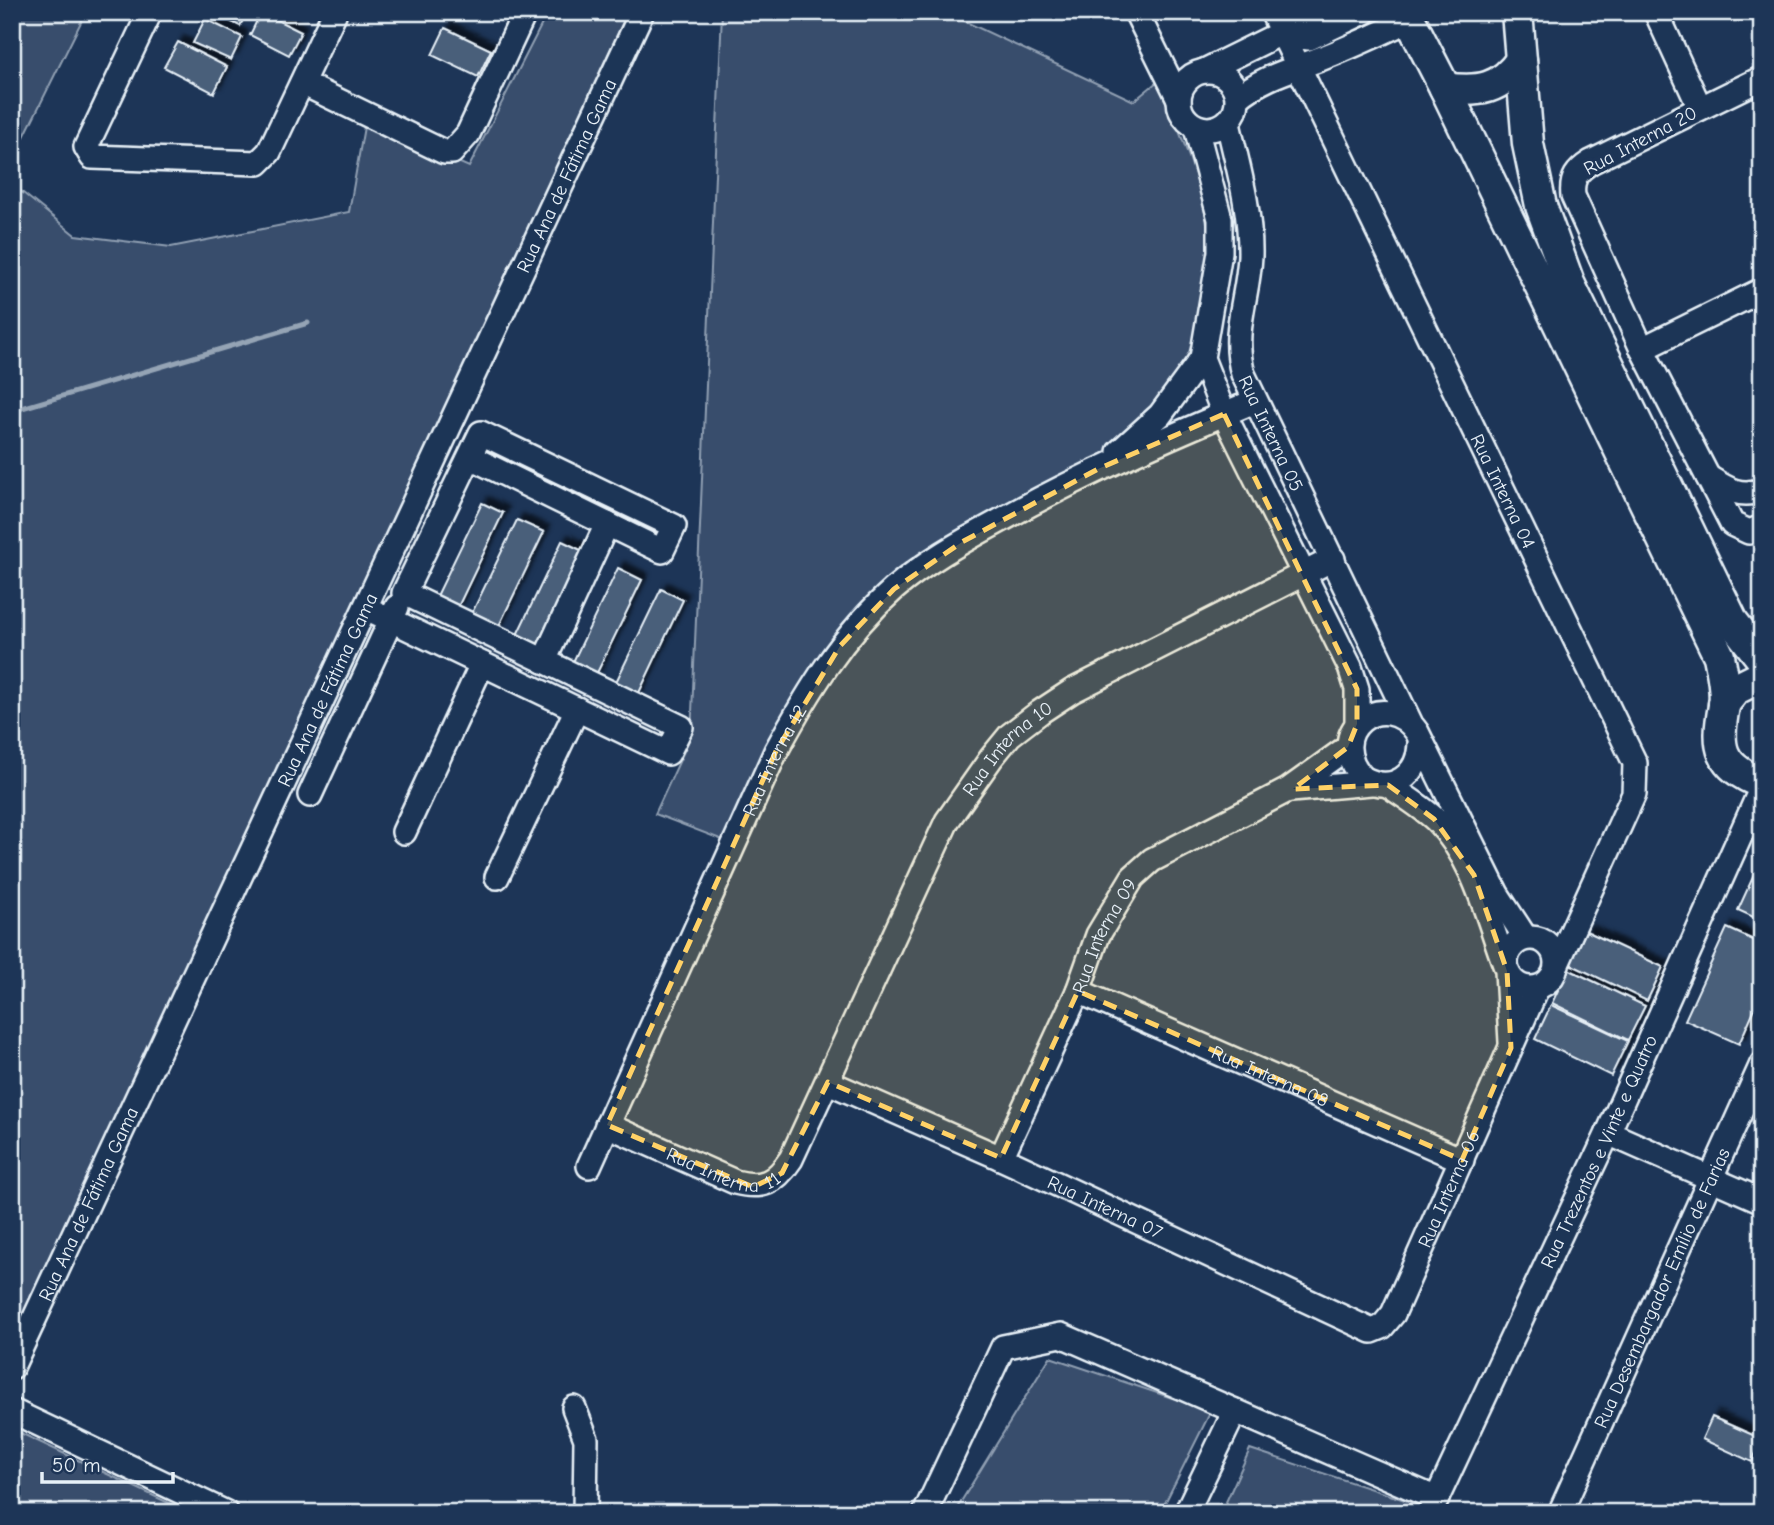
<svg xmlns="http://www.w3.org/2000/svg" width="1774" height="1525" viewBox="0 0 1774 1525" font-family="'Comic Neue',sans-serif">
<defs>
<filter id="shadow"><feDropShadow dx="6" dy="-6" stdDeviation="2" flood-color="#0009"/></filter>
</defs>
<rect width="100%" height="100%" fill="#1d3557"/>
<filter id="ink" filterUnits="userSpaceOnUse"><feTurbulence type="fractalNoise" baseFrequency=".0143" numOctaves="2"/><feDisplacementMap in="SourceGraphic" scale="14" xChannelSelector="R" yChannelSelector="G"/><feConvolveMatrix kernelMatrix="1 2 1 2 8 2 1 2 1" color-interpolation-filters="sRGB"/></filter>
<g filter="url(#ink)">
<g fill="#374d6c" stroke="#909fb2" stroke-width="2">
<polygon points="12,12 86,12 12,161"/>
<polygon points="548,12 619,12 626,16 12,1344 12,184 75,235 171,247 349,212 365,121 469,167"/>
<path d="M722,12H945L1134,101L1158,81C1205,189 1241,276 1170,386C1155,409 1138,433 1115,449C1035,505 939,542 863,604C854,611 847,624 840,633C793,695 763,772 728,842L655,814L691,736Z"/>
<polygon points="1050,1357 1211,1411 1160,1513 954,1513"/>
<polygon points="12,1429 190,1513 12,1513"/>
<polygon points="1250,1449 1411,1502 1406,1513 1221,1513"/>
</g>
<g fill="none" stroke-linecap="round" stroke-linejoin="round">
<polyline stroke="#95a4b5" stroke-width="5" points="12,411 308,323"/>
</g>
<g fill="#495e7a" stroke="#e8f1f8" stroke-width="2" filter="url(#shadow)">
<polygon points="211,12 247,12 240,26"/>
<polygon points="261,12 301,32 289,55 250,35"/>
<polygon points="205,19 242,37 231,60 193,43"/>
<polygon points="445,28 491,50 478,77 432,55"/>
<polygon points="178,42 227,67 214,93 164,67"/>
<polygon points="482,503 503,513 456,611 435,600"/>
<polygon points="517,520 544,532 497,630 470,617"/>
<polygon points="562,541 585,552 538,650 515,639"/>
<polygon points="618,568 642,580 595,677 571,666"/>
<polygon points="661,589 683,600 637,697 614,686"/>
<polygon points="1754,875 1762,878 1762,921 1738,910"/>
<polygon points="1727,928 1762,944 1762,992 1739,1044 1685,1020"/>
<polygon points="1586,931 1663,967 1647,1001 1570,964"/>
<polygon points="1568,969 1645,1006 1628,1040 1552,1003"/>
<polygon points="1551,1005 1628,1041 1611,1076 1535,1039"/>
<polygon points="1712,1417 1762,1439 1752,1462 1702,1439"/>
</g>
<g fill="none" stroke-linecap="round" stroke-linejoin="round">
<g stroke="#e8f1f8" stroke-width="28">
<g id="minor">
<polyline points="150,12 86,147 92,157 258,163 269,152 335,12"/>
<polyline points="1136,12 1179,99"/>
<path id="s1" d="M1272,12L1635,763L1634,794L1557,964"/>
<polyline points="1656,12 1700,108"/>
<polyline points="1286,35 1309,38 1364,12"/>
<circle cx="1208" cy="100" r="29"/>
<polyline points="1204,71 1324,12"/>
<path d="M1762,78L1591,162C1577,171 1571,178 1573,196L1642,349L1732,524L1749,532L1762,527"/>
<polyline points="302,83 444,152 452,152 468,134 525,12"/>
<path d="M1238,98C1263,76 1295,69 1325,57C1354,46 1382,32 1410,20"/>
<path id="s2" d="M1228,123C1238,167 1251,211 1250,256C1248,299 1231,331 1243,374L1410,722"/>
<polyline points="1196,128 1220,219 1220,252 1202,358 1224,414 1350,667 1357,689 1357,724"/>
<polyline points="1642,349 1762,290"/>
<polyline points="1119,452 1160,415 1202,358"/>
<path d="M1708,477C1727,489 1740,498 1762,490"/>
<polyline points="366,608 668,753 681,727 404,593 481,433 674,526 662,551 470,457"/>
<polyline points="544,661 607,524"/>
<path d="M1420,743C1419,775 1393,795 1363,778C1321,734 1383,684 1417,732L1497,894L1525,937"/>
<path d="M1388,785C1404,796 1422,807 1436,820C1475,860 1486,914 1505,965"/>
<polyline points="1291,790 1371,783"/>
<polyline points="310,795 397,607"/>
<polyline points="404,832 482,664"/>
<polyline points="497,877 577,709"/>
<circle cx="1531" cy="963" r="25"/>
<polyline points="1507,971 1511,1042"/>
<path id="s3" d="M1078,991L1462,1160"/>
<path id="s4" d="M828,1082L1001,1158L1372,1331L1382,1327L1393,1314L1537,988"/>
<path id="s5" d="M607,1125L735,1182C763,1189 775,1183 791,1159L947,821L992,757L1010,735L1040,712L1072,691L1333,559"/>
<polyline points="1608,1133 1762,1201"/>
<path id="s6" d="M1001,1158L1078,991L1098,935L1133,877L1152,860L1288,790L1348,747"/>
<path id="s7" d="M589,1166L776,751C808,692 842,635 894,589C924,563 961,542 996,523C1079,476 1166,438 1255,401"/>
<path id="s8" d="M12,1367L642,12"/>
<polyline points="574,1408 586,1439 585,1513"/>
<polyline points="12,1411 226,1513"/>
<polyline points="925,1513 1003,1347 1061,1335 1437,1499"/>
<polyline points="1186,1513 1235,1411"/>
<path id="s9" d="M1430,1513L1608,1133L1762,787"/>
<path id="s10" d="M1560,1513L1762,1064"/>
</g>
</g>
<g stroke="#e8f1f8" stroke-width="35">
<g id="major">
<path d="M1406,12L1445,88L1719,656C1722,672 1727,690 1724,706C1716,747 1719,767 1762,783"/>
<polyline points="1517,12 1528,144 1541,206 1569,283 1733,622 1762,659"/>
<path d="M1445,88C1479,93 1501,89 1521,60"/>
<polyline points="1724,704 1736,689 1762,676"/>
</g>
</g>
<use href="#minor" stroke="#1d3557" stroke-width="23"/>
<use href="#major" stroke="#1d3557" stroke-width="30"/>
</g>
</g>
<path fill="#ffd166" fill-opacity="0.2" stroke="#ffd166" stroke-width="5" stroke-dasharray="14 9" stroke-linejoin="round" d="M1224,414L1357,689V724L1348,747L1293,789L1388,785L1434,819L1474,875L1507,971L1511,1048L1462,1160L1078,991L1001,1158L828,1082L782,1173L753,1187L607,1125L776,751L840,646L894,589L962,542L1098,469Z"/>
<g text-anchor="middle" stroke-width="7" stroke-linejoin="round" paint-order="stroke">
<g font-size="19" fill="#e8f1f8" stroke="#1d3557">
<text transform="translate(1640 140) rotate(-28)" y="7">Rua Interna 20</text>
<text dy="7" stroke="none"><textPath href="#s8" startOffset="1314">Rua Ana de Fátima Gama</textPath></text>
<text dy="7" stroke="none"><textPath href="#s2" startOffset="320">Rua Interna 05</textPath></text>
<text dy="7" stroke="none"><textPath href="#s1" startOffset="532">Rua Interna 04</textPath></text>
<text dy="7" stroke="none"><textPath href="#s8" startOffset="747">Rua Ana de Fátima Gama</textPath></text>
<text dy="7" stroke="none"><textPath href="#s5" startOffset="674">Rua Interna 10</textPath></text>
<text dy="7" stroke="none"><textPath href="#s7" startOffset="446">Rua Interna 12</textPath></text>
<text dy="7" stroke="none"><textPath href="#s6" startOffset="245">Rua Interna 09</textPath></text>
<text dy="7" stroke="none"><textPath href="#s3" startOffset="210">Rua Interna 08</textPath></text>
<text dy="7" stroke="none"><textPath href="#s9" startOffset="399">Rua Trezentos e Vinte e Quatro</textPath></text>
<text dy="7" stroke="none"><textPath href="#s5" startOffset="126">Rua Interna 11</textPath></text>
<text dy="7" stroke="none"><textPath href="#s4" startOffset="763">Rua Interna 06</textPath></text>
<text dy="7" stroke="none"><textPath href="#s8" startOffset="180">Rua Ana de Fátima Gama</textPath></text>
<text dy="7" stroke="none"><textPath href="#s4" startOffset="304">Rua Interna 07</textPath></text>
<text dy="7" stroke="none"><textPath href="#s10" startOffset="247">Rua Desembargador Emílio de Farias</textPath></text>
</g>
</g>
<rect width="1774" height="1525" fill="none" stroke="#1d3557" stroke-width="42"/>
<rect x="21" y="21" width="1732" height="1483" fill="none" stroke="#e8f1f8" stroke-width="2.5" filter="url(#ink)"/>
<path d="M42 1472v10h131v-10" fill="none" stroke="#e8f1f8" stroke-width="3.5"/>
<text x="52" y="1472" font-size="21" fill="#e8f1f8" stroke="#1d3557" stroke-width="5" paint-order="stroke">50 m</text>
</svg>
